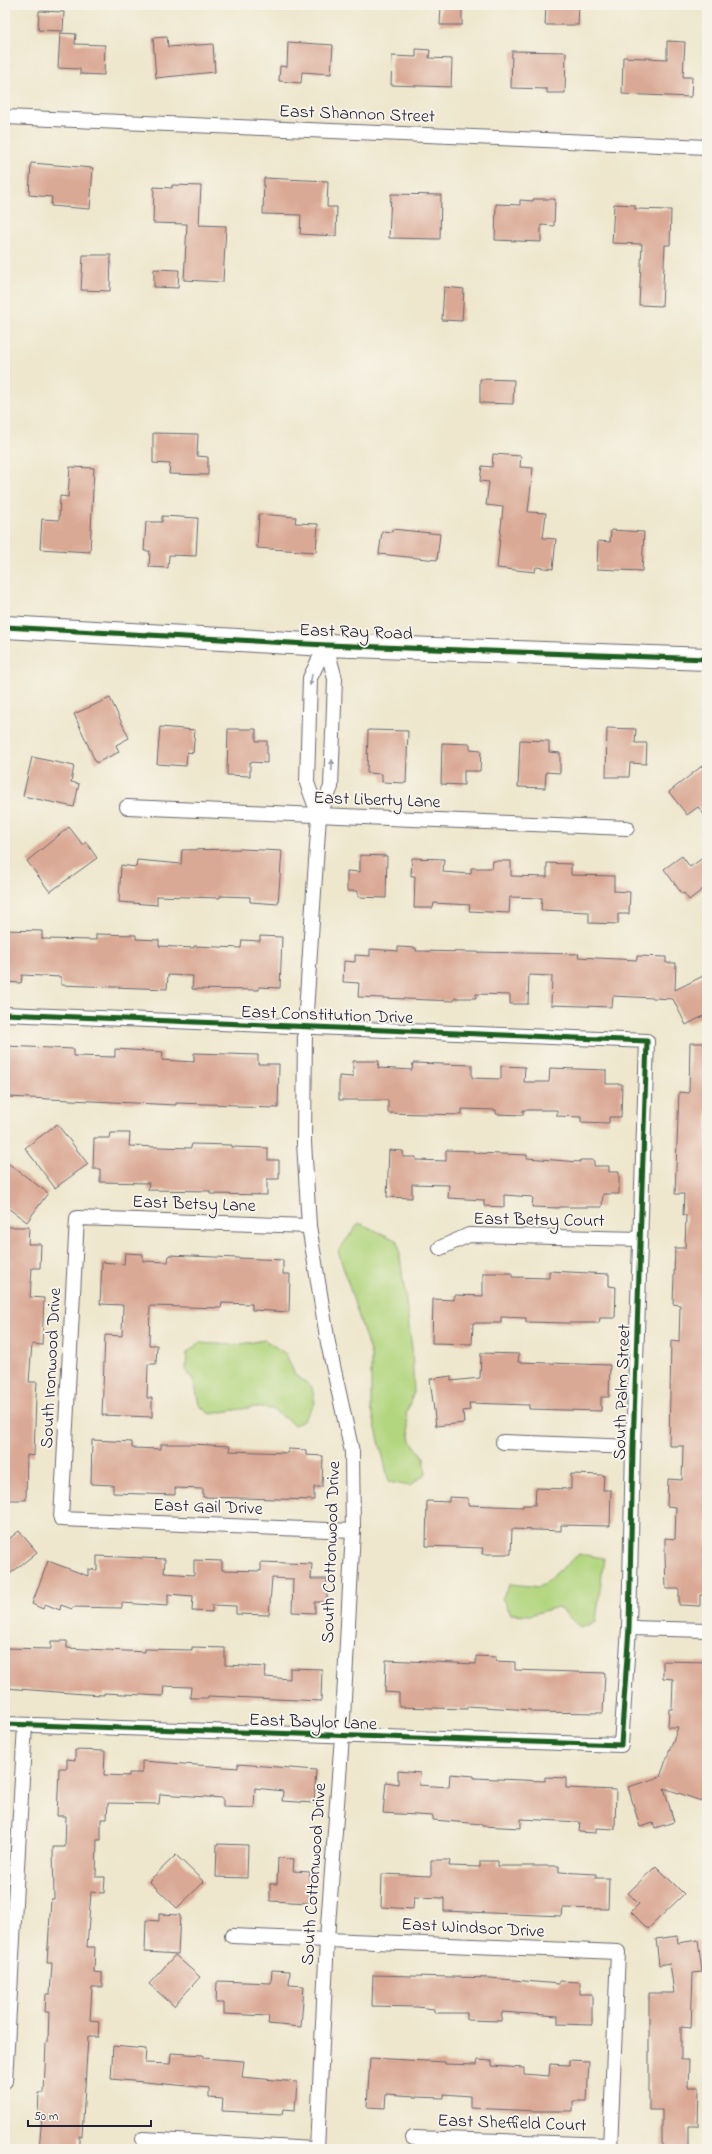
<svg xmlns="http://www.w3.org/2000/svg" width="712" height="2154" viewBox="0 0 712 2154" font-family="'Indie Flower',sans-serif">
<rect width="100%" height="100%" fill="#f7f3e8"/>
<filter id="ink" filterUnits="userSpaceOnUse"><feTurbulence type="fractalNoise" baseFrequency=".025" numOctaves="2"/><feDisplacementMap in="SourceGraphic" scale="8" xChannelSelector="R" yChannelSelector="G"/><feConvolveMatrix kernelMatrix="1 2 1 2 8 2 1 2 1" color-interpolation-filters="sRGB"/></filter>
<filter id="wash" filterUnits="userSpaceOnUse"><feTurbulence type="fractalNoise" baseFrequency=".012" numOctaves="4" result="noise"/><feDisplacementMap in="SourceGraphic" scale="16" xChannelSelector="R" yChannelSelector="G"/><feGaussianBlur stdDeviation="0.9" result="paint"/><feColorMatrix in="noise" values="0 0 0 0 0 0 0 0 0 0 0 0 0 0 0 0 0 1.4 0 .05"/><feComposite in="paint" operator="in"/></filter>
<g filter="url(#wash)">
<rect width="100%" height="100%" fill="#eee7cd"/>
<g fill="#b2d67f" stroke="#6a7c5d">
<polygon points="359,1223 398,1241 412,1349 414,1392 406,1414 411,1441 424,1458 426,1473 410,1486 389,1482 371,1408 371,1355 338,1251"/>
<polygon points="265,1340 286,1354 295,1375 312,1387 315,1403 302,1422 294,1425 272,1409 253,1407 210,1414 199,1405 195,1385 186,1369 187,1353 199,1343 235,1345"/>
<polygon points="579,1554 604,1558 596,1621 581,1628 558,1607 530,1615 511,1614 502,1598 510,1584 540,1587"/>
</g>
<g id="blocks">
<g fill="#daa995">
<polygon points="441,5 462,5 462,25 440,25"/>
<polygon points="546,5 579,5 578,25 545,25"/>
<polygon points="39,11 64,12 63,31 38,30"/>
<polygon points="60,33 76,34 75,44 105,45 104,75 80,74 80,69 58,68"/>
<polygon points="167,37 168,47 213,44 215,72 156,78 153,38"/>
<polygon points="667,41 685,42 683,77 692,77 691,97 622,94 623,57 667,59"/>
<polygon points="288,42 333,45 331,74 302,72 301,83 279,81 280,66 287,67"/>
<polygon points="416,49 430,50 429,58 452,59 451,87 391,85 392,56 416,57"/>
<polygon points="512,51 566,52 565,93 547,93 547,89 511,88"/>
<polygon points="31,163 93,168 90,209 51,206 52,197 29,195"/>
<polygon points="264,178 328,181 327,207 337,207 336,236 300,234 301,215 263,214"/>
<polygon points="172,185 201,186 199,225 226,226 223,282 184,280 187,224 153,223 154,187 172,188"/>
<polygon points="391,194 441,195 440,239 389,238"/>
<polygon points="533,199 555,199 554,226 541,225 541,242 495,240 496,204 520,205 520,200 533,201"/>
<polygon points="614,204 635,205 635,209 671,210 670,245 665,245 662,306 639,305 642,244 612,243"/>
<polygon points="83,255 111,255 110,291 81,290"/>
<polygon points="154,269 179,270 178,288 154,287"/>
<polygon points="444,287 464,289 462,321 442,320"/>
<polygon points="480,379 514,380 513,404 480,403"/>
<polygon points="153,433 198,434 197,456 208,457 208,475 169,474 170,464 153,463"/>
<polygon points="493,454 521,456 520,467 533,468 528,512 546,513 543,538 556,539 553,569 536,567 535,572 497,568 503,507 486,505 489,482 480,481 482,466 492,467"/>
<polygon points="70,467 94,468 90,552 40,549 42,519 59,520 60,496 68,497"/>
<polygon points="259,514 296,517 295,523 318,524 316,552 257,548"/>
<polygon points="162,516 198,518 196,556 169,555 168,568 149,567 150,551 144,551 146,522 162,522"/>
<polygon points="392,529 440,534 437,560 379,554 382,531 392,532"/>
<polygon points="611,530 644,532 642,571 597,569 598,541 610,542"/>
<polygon points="110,698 129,738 116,745 119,752 96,763 74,714"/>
<polygon points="160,727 195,730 193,753 187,752 186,766 157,764"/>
<polygon points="607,728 636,729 635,743 647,743 646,764 630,763 629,777 606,777"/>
<polygon points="228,729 256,729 256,741 267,741 267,763 250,762 250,776 227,775"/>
<polygon points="368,730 408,731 406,783 382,782 382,774 367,773"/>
<polygon points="520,740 549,741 549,752 560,753 560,773 546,772 545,788 518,787"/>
<polygon points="442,743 470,744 470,749 481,750 480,771 464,771 464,785 441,784"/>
<polygon points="32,757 74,766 71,782 79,784 74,807 23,796"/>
<polygon points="707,762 707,818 698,807 687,815 669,792"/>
<polygon points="69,827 83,845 86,842 97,858 50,892 27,861"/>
<polygon points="242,849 282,851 278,904 250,902 250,897 220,896 220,898 157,896 157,905 119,902 121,865 136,867 137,860 181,864 182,850"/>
<polygon points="360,855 387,856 386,898 358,897 358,891 347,891 347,871 360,872"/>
<polygon points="707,855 707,886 689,900 684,893 682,894 664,869 682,856 690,867"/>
<polygon points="412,858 444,859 443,872 471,874 471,868 492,868 493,861 511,861 511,876 547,877 547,863 571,864 571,875 614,876 614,891 630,892 629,914 618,914 618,924 589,923 589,912 541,910 542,898 510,897 509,913 469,911 470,905 434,903 433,908 414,908 415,876 411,876"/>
<polygon points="5,930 42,931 42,939 96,940 96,934 136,935 136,939 159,940 159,946 194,948 194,946 241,948 242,940 260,941 260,936 282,937 280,988 259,987 259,990 192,989 193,976 168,975 167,989 61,985 61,977 22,975 21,983 5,982"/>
<polygon points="398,947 416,948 416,951 579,954 578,957 637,960 637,956 666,957 666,963 676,963 675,990 707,974 707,1014 686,1025 673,999 613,996 612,1007 551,1005 552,976 529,975 528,1004 510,1004 510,995 476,994 476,998 455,998 454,1001 358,997 359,983 343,982 344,961 355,962 355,955 370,956 370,949 398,951"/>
<polygon points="690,1043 707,1043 707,1557 706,1595 700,1595 700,1606 679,1605 679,1589 666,1589 665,1556 665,1538 675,1539 676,1507 667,1506 668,1479 682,1480 683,1446 669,1446 671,1341 679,1342 680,1305 673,1304 675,1248 685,1248 686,1215 683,1215 684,1194 675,1194 679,1092 689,1093"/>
<polygon points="5,1046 74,1049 74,1056 115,1057 115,1049 163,1052 162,1060 194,1062 194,1053 258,1055 258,1064 279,1064 278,1108 237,1107 237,1105 176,1103 176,1105 8,1097 8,1091 5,1091"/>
<polygon points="353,1061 379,1061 378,1068 412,1070 413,1063 472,1065 472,1078 501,1079 501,1066 525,1067 524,1082 549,1082 550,1068 606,1070 606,1084 622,1084 621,1117 609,1117 609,1123 581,1122 581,1117 557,1116 557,1110 523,1110 523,1115 496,1114 496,1110 462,1109 462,1115 388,1113 388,1100 339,1100 339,1076 353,1077"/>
<polygon points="57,1124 88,1164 55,1188 25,1148"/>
<polygon points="110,1133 130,1133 129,1146 191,1148 192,1144 232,1145 232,1147 268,1148 268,1160 279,1160 279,1179 267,1179 267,1195 210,1194 210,1191 148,1190 149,1183 100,1182 100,1169 93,1169 94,1138 109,1138"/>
<polygon points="389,1150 403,1151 403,1157 416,1157 416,1160 446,1161 446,1150 474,1151 474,1153 527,1155 527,1158 580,1162 580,1160 594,1160 594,1166 609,1166 609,1172 619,1172 619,1194 603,1194 602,1207 560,1207 559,1208 532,1207 533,1197 504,1195 504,1207 484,1206 484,1200 448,1198 449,1185 412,1184 412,1198 387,1197"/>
<polygon points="5,1161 48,1193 27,1222 5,1206"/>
<polygon points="7,1227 29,1227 28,1244 41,1244 40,1268 32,1268 30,1297 44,1298 42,1345 32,1344 29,1382 37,1382 36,1396 34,1456 27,1455 26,1500 5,1500 5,1238 7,1238"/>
<polygon points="125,1253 143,1254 143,1261 168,1262 169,1255 283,1260 283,1274 290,1274 289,1312 252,1310 252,1304 222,1303 221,1308 150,1306 149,1345 157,1345 156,1364 148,1364 147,1398 152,1398 152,1417 102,1415 105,1335 122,1336 123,1305 100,1304 102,1262 124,1264"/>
<polygon points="549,1271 609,1274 609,1286 616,1287 615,1318 600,1318 599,1323 567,1323 526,1322 526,1318 501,1317 501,1323 473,1323 472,1344 432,1343 433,1299 454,1300 454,1295 483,1296 483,1273 512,1273 512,1277 549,1278"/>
<polygon points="481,1353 519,1354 518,1362 610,1365 609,1397 601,1397 601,1411 529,1409 529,1405 469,1403 470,1410 463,1411 464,1423 436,1426 430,1379 451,1376 451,1381 480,1378"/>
<polygon points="92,1440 132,1442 132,1448 161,1449 161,1444 190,1444 230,1446 229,1451 288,1453 288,1449 306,1450 306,1455 323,1456 322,1487 314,1487 314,1500 203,1497 203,1489 175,1488 175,1495 113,1493 113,1485 91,1484"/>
<polygon points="571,1474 604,1475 603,1490 611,1490 610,1526 561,1525 561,1531 512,1529 511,1554 482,1554 483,1548 426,1546 427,1501 449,1502 449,1497 468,1498 468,1505 523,1507 523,1505 535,1505 536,1488 571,1489"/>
<polygon points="19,1531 37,1552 5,1578 5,1542"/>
<polygon points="97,1556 165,1559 164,1573 194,1575 194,1560 222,1561 222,1570 261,1571 261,1562 312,1564 311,1579 327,1579 327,1602 315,1602 315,1613 292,1612 293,1579 272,1578 269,1615 236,1614 236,1606 212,1605 212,1612 192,1611 193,1596 168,1594 168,1606 122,1603 122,1608 73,1607 72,1609 61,1605 60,1610 45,1604 43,1609 32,1604 48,1561 88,1576 88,1569 97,1570"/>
<polygon points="51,1641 67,1641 67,1648 145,1652 145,1649 192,1650 192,1647 225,1648 225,1665 266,1667 265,1677 290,1679 290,1668 322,1669 321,1701 208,1696 208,1698 190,1698 191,1687 164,1686 163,1696 104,1693 104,1695 84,1694 5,1688 5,1648 51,1649"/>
<polygon points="476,1656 496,1657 495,1661 515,1662 515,1670 605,1673 603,1713 531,1712 531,1710 467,1706 467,1709 399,1707 399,1693 385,1692 386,1660 476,1664"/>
<polygon points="663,1661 707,1662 707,1803 664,1788 674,1822 655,1828 653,1823 640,1827 628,1787 660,1777 678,1727 668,1727 669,1709 672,1709 673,1679 663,1678"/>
<polygon points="75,1750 105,1751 104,1775 129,1776 129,1773 142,1773 142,1761 238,1768 238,1764 316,1770 314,1803 282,1801 283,1791 255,1788 254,1808 223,1807 223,1798 160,1794 159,1804 108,1803 107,1819 101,1819 101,1840 97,1840 96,1877 105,1877 104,1893 91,1892 87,1947 95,1947 94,1972 102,1973 102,1987 92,1987 90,2020 99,2021 98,2037 88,2037 82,2136 79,2136 79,2149 39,2149 42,2116 38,2115 39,2093 44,2093 46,2042 48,2042 49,2012 45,2012 46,1994 50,1994 52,1963 47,1963 51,1899 54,1899 53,1847 65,1847 66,1816 57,1816 59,1768 67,1768 67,1759 75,1760"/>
<polygon points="398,1771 420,1773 419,1785 449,1787 450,1774 474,1776 474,1778 545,1781 545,1777 566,1778 566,1788 616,1790 615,1829 596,1828 596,1833 579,1832 580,1822 521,1819 521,1828 482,1826 482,1824 433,1820 433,1816 383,1813 386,1782 398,1784"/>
<polygon points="217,1844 248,1845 247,1878 216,1877"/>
<polygon points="176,1855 204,1882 177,1908 149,1881"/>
<polygon points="278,1858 294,1859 293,1871 310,1872 309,1903 270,1901 270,1884 277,1884"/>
<polygon points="431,1860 450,1860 449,1866 480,1867 480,1861 498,1861 498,1866 559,1866 559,1872 596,1874 596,1878 609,1878 608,1909 563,1908 562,1916 444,1911 444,1898 414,1897 413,1909 381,1907 382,1874 431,1876"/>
<polygon points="656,1866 684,1894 648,1929 631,1912 639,1904 628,1893"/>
<polygon points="159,1914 180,1915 178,1954 145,1952 146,1920 159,1921"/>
<polygon points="677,1936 678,1943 698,1940 702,1972 693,1973 691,2028 681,2027 681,2060 689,2060 688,2087 699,2087 698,2126 688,2126 688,2149 662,2149 662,2110 649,2110 649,1993 674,1993 670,1963 659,1965 656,1939"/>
<polygon points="175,1955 200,1977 174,2006 149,1984"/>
<polygon points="272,1970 290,1971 289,1985 304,1986 301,2027 268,2024 269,2016 224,2014 224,2003 216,2003 217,1981 271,1983"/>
<polygon points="373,1975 490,1978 559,1984 559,1981 580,1982 580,1994 592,1994 592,2025 558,2024 558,2016 502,2012 501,2021 467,2020 467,2013 434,2013 434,2009 417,2007 372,2006"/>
<polygon points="113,2046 146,2049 145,2063 170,2064 171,2053 203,2055 203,2058 244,2061 242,2077 297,2082 295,2110 283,2109 282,2114 222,2111 223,2099 209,2098 209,2088 111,2079"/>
<polygon points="370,2058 445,2062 445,2064 476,2065 477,2060 492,2061 492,2066 524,2068 524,2074 549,2076 550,2064 569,2065 569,2060 589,2061 587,2101 573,2101 573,2111 536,2111 470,2108 470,2096 444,2094 444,2098 414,2097 414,2096 386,2094 385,2108 367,2107"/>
</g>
</g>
</g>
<g filter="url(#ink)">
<use href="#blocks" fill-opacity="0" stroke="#69676e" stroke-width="1"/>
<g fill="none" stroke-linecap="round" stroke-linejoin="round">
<g stroke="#69676e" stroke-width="16">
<g id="minor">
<polyline points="5,117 707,147"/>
<polyline points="127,807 627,828"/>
<polyline points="319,816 307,783 310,678 326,645"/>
<polyline points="5,1014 647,1041 633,1447 629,1628 621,1745 5,1724"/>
<polyline points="309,1226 77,1218 61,1519 353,1531"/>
<polyline points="440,1248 469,1235 640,1239"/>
<polyline points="503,1442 633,1447"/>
<polyline points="629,1628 707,1630"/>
<polyline points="232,1936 618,1952 610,2149"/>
<polyline points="5,2081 25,1725"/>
<polyline points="413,2138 610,2145"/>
<polyline points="143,2139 313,2149"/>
<polyline points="317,2149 327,1939 342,1736 353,1531 352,1452 328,1343 309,1226 304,1142 305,1027 319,816 331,787 335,679 326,645"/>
</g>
</g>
<g stroke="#69676e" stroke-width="24">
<polyline id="primary" points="5,627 326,645 707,659"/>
</g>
<use href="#minor" stroke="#fff" stroke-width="14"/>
<use href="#primary" stroke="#fff" stroke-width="22"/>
<g stroke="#f7f3e8" stroke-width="8">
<g id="cycleway">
<polyline points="5,627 326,645 707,659"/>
<polyline points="5,1014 647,1041 633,1447 629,1628 621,1745 5,1724"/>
</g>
</g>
<use href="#cycleway" stroke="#1b5e20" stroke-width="5"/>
</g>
<defs><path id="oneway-solid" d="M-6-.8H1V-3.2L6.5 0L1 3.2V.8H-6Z"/></defs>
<g fill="#9c9ca7">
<use href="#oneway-solid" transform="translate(311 680) rotate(100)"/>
<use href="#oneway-solid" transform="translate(332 765) rotate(-88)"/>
</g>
</g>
<g text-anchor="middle" stroke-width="4" stroke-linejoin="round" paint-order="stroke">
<g font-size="18" fill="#22223b" stroke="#f7f3e8">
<text transform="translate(357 113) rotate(2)" y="6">East Shannon Street</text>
<text transform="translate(356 631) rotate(2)" y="6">East Ray Road</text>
<text transform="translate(377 799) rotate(2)" y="6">East Liberty Lane</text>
<text transform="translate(327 1014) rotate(2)" y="6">East Constitution Drive</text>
<text transform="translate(194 1203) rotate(2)" y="6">East Betsy Lane</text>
<text transform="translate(539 1219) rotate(1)" y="6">East Betsy Court</text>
<text transform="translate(50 1368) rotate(-87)" y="6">South Ironwood Drive</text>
<text transform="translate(621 1392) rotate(-88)" y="6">South Palm Street</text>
<text transform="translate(208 1506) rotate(2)" y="6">East Gail Drive</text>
<text transform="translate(330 1552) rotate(-88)" y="6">South Cottonwood Drive</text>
<text transform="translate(313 1721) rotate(2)" y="6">East Baylor Lane</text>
<text transform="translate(313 1874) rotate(-86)" y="6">South Cottonwood Drive</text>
<text transform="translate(473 1927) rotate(3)" y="6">East Windsor Drive</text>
<text transform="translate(512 2122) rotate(2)" y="6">East Sheffield Court</text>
</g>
</g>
<rect width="712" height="2154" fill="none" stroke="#f7f3e8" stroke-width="20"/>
<path d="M28 2120v6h123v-6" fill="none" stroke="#22223b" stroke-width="2"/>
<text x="34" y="2120" font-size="12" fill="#22223b" stroke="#f7f3e8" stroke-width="3" paint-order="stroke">50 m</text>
</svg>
